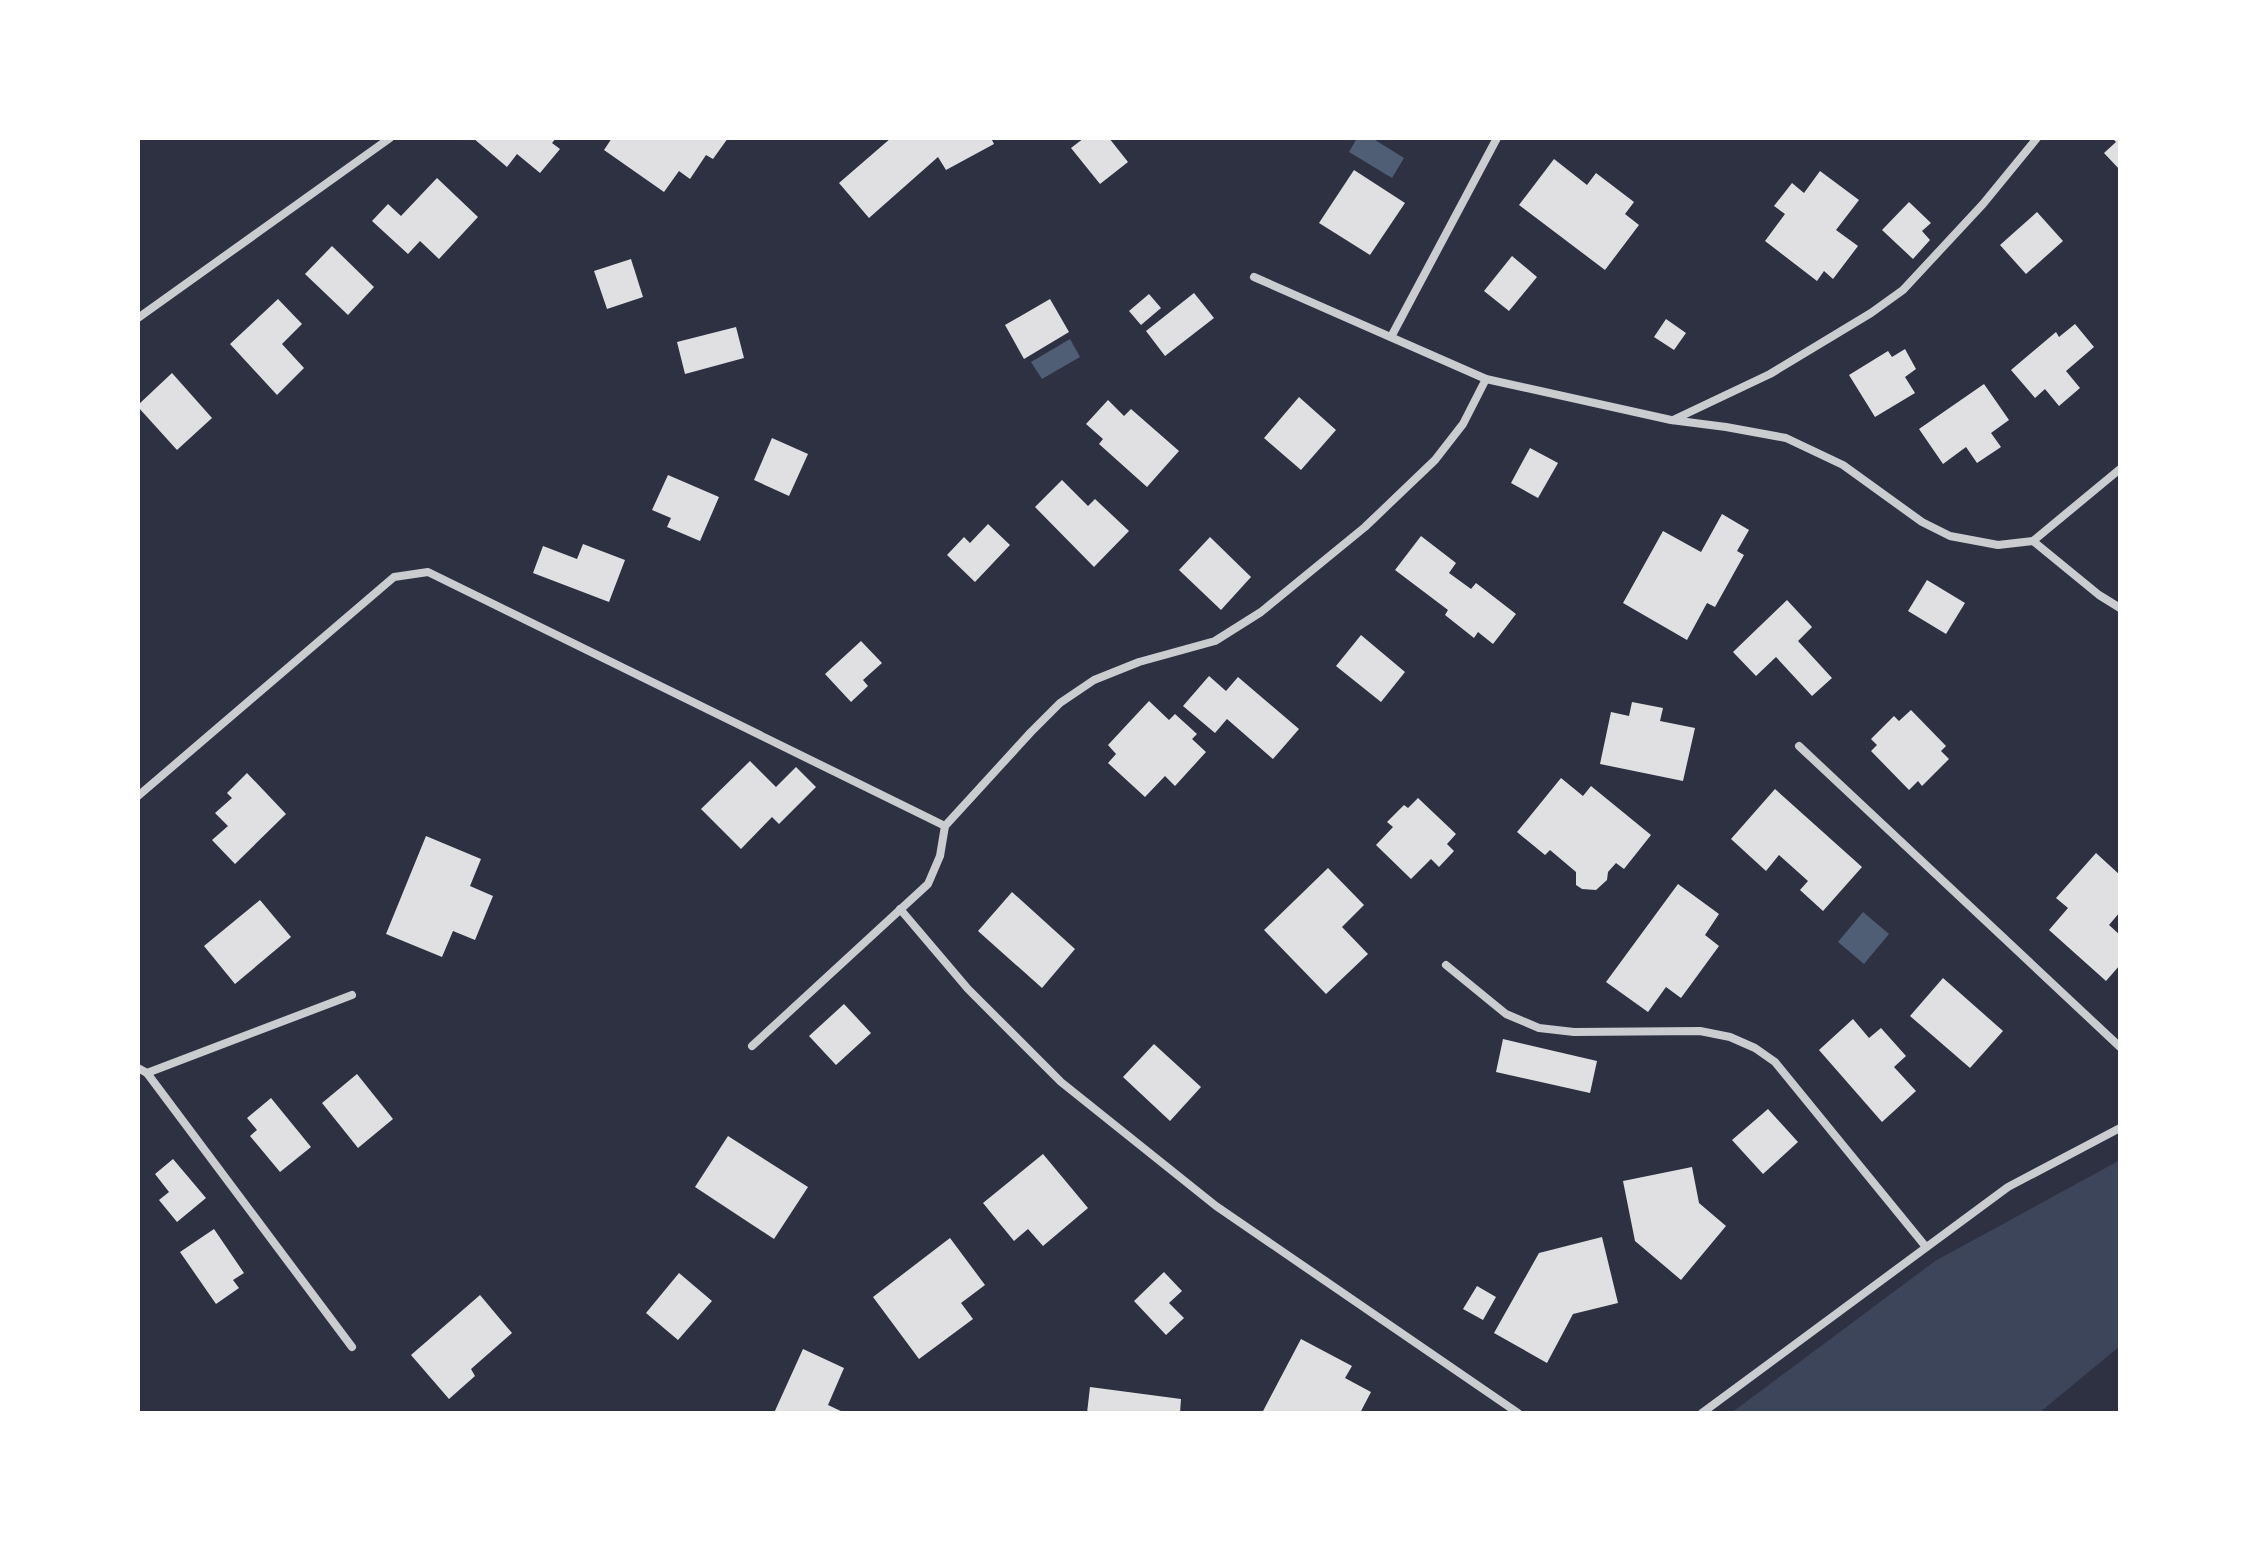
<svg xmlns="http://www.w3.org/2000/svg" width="2258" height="1551" viewBox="0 0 2258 1551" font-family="Poppins,sans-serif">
<rect width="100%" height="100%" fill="#2d3142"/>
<polygon fill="#3c4559" points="2120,1160 2120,1346 2039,1413 1731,1413 1935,1261"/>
<g fill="#4f5d75">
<polygon points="1357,138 1372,138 1404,158 1392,178 1349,152"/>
<polygon points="1070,339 1080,357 1042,379 1031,362"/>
<polygon points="1863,912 1889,934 1864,964 1838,942"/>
</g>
<g fill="#e0e0e3">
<polygon points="473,138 556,138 552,143 560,149 540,173 517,154 507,167"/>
<polygon points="612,138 728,138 713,159 706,155 690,179 679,171 664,192 604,150"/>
<polygon points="891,138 991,138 994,144 946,170 938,157 869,218 839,183"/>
<polygon points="1084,138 1109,138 1128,162 1100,184 1071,148"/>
<polygon points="2112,138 2120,138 2120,170 2104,153 2116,142"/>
<polygon points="1554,159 1587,185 1596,173 1634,202 1625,214 1639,225 1605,270 1519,205"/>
<polygon points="1354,170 1405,203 1370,255 1319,223"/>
<polygon points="1820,171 1859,200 1836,230 1858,246 1833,279 1824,271 1817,281 1765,241 1785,214 1774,206 1792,183 1804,193"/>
<polygon points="437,178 478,217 439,259 420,241 408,254 372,221 388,204 401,216"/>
<polygon points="1909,202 1931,223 1922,231 1930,240 1913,259 1882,230"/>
<polygon points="2037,212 2063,241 2026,274 2000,245"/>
<polygon points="332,246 374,287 348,315 305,274"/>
<polygon points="1512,256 1537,277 1509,311 1484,291"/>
<polygon points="631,259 643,297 607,309 594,271"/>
<polygon points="1194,293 1214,318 1165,356 1146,331"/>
<polygon points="1149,294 1161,308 1141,325 1129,311"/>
<polygon points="278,299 302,324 282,344 304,368 277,395 230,344"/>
<polygon points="1050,299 1069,332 1024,359 1005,325"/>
<polygon points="1666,319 1686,333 1674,350 1654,337"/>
<polygon points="2075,324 2094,347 2066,371 2080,388 2059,406 2045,389 2035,398 2011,370 2056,332 2059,337"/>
<polygon points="736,327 744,358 685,374 677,342"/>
<polygon points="1905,349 1916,369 1905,377 1915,393 1875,417 1849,375 1888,351 1892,357"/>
<polygon points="172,373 212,418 177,450 138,407 138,405"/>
<polygon points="1984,384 2009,420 1991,433 2001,447 1977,463 1966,447 1943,464 1919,429"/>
<polygon points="1299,397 1336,430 1301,470 1264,438"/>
<polygon points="1108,400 1124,416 1131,409 1179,451 1147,487 1099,444 1103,439 1086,424"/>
<polygon points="772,438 808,454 789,496 754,480"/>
<polygon points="1530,448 1558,463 1538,498 1511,483"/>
<polygon points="668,475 719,497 700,541 667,527 671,518 652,510"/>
<polygon points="1062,480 1088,506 1095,499 1129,531 1094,567 1035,507"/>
<polygon points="1722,514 1749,530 1737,551 1744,555 1715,607 1707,603 1687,640 1623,603 1663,531 1701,552"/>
<polygon points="988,524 1010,545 975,582 947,555 964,537 970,543"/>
<polygon points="1421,536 1456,563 1449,573 1471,589 1476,583 1516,614 1493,644 1478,632 1474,638 1445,615 1448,610 1395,570"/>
<polygon points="1210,537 1251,577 1221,610 1179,570"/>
<polygon points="583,544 625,560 609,602 533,573 543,546 577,559"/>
<polygon points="1927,580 1965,603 1946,634 1908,611"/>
<polygon points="1787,600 1812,627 1798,641 1832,678 1812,696 1776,657 1756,676 1733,652"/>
<polygon points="1361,635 1405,672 1381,702 1336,666"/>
<polygon points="861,641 882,663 863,680 868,686 851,702 825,674"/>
<polygon points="1209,676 1226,691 1238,677 1299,729 1273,759 1227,719 1215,733 1183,706"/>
<polygon points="1149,701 1169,720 1175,714 1197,734 1192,739 1206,752 1175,786 1165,776 1145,797 1108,763 1116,754 1108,745"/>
<polygon points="1632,702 1663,708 1660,721 1695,728 1683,781 1600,764 1611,712 1629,716"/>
<polygon points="1911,710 1946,746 1941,751 1949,759 1922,786 1918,781 1909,790 1871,751 1877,745 1871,739 1894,716 1899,721"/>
<polygon points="750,761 776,787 796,767 816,787 779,824 772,817 741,849 701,809"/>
<polygon points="247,773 286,814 235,864 212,840 228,826 215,813 232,798 227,793"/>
<polygon points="1561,778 1583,796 1591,786 1651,835 1624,869 1616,863 1608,872 1607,880 1596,890 1582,889 1576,885 1576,872 1550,850 1545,855 1517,832"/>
<polygon points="1775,789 1862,867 1823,911 1800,890 1808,881 1779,855 1766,871 1731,839"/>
<polygon points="1418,798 1456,834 1447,844 1454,851 1439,867 1431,859 1411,879 1376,845 1393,827 1387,822 1404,805 1408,808"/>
<polygon points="426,836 481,859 470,886 493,896 475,940 453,931 442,957 386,934"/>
<polygon points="2096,853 2120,875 2120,912 2109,925 2120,935 2120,965 2106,981 2049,930 2068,908 2056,898"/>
<polygon points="1328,868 1364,905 1342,927 1368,954 1326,994 1264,930"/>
<polygon points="1678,884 1719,914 1705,935 1719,946 1681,998 1666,987 1648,1012 1606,982"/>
<polygon points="1012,892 1075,949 1042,988 978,931"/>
<polygon points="260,900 291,937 235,984 204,946"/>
<polygon points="1943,978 2003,1031 1970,1068 1910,1016"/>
<polygon points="844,1004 871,1033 836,1065 809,1036"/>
<polygon points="1853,1019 1869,1038 1881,1028 1906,1056 1894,1067 1916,1091 1882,1122 1819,1050"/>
<polygon points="1503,1039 1597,1061 1590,1093 1496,1072"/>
<polygon points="1154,1044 1201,1087 1170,1121 1123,1077"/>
<polygon points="357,1074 393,1119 358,1148 322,1103"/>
<polygon points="271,1098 311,1147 280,1172 250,1136 257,1130 247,1118"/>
<polygon points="1768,1109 1798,1142 1763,1174 1732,1140"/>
<polygon points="728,1136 808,1187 774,1239 695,1187"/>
<polygon points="1043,1154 1088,1208 1043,1246 1028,1229 1014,1241 983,1203"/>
<polygon points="173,1159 206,1198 177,1222 159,1200 169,1192 155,1174"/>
<polygon points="1692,1167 1699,1203 1726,1226 1681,1280 1635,1241 1623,1181"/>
<polygon points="214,1229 244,1273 233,1280 239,1288 216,1304 180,1252"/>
<polygon points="1602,1237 1618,1303 1573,1314 1547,1363 1494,1333 1539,1253"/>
<polygon points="950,1238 985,1285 961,1303 973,1319 919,1359 873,1297"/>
<polygon points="1164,1272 1182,1291 1169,1303 1184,1318 1166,1335 1134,1301"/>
<polygon points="679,1273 712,1301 678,1340 646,1313"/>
<polygon points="1477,1286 1496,1297 1483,1320 1463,1309"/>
<polygon points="480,1295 512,1333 471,1369 475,1376 449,1399 411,1355"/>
<polygon points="1301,1339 1352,1366 1345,1378 1371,1392 1360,1413 1262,1413"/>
<polygon points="803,1349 844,1368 828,1405 845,1413 774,1413"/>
<polygon points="1090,1387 1181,1399 1180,1413 1087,1413"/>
</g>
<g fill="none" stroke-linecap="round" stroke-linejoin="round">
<g stroke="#caccd0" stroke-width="8">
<polyline points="1254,277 1486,379 1671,420 1726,427 1786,438 1843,465 1922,522 1950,536 1998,545 2033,541 2099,595 2120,608"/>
<polyline points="138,318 390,138"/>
<polyline points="1391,337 1497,138"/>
<polyline points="1673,420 1770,374 1871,313 1903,290 1983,204 2037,138"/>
<polyline points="2033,541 2120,469"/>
<polyline points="1799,746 2120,1047"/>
<polyline points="138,796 394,577 428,572 945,826"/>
<polyline points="900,909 968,989 1061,1082 1216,1206 1518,1413"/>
<polyline points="1446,965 1506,1014 1539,1028 1574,1032 1700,1031 1730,1037 1755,1048 1775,1062 1926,1247"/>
<polyline points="752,1046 928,884 940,856 945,826 1031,732 1060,703 1094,680 1139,662 1215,641 1261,612 1365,527 1435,460 1463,424 1486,379"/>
<polyline points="138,1068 147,1073 352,995"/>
<polyline points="147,1073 352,1347"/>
<polyline points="1702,1413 2008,1187 2120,1128"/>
</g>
</g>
<rect width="2258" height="1551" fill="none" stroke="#ffffff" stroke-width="280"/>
</svg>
